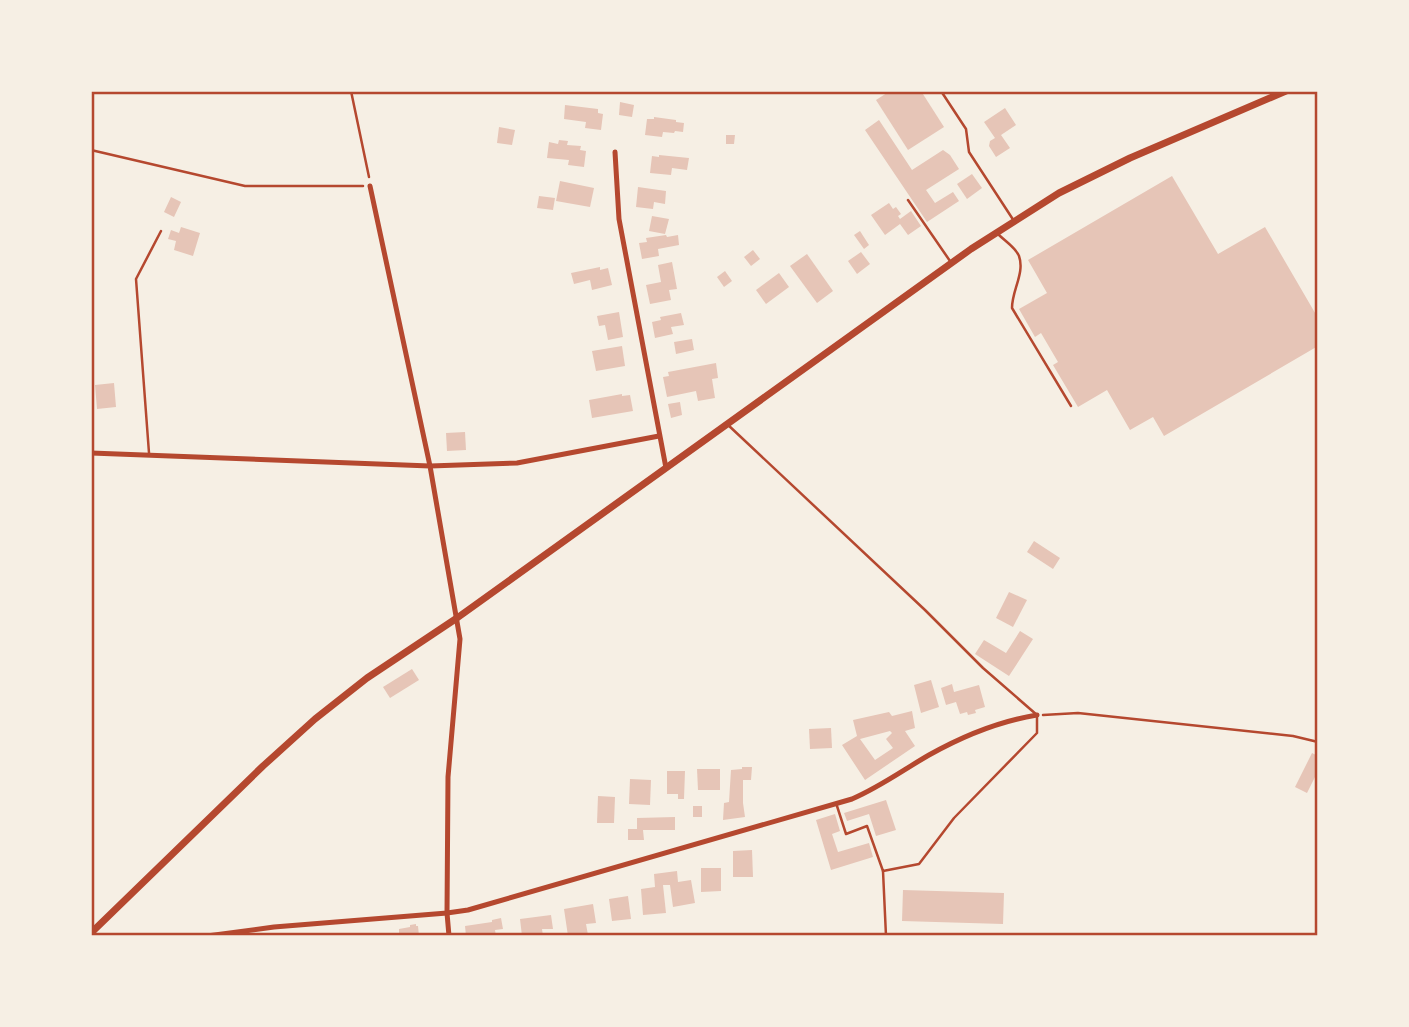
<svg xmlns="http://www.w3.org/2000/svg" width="1409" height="1027" viewBox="0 0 1409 1027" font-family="Georgia,serif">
<rect width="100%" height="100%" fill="#f6efe4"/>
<g fill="#e6c5b7" fill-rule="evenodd">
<polygon points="890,91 921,91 944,127 908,150 876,100"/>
<polygon points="620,102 634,105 632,117 619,115"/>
<polygon points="565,105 598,109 598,113 603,114 601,130 585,128 586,122 564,119"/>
<polygon points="1005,108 1016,125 1001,135 1010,148 996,157 989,146 990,141 995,138 984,122"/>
<polygon points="654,117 676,120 676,122 684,123 683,132 675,131 674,133 663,132 662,137 645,135 647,119 654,119"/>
<polygon points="879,120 912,170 943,150 950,155 959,169 926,190 935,203 953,192 959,201 927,222 865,130"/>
<polygon points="499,127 515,130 512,145 497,143"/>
<polygon points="726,135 735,135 734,144 726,144"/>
<polygon points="559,140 568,141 567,145 581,146 580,150 586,151 584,167 568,165 569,160 547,158 549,142 558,144"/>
<polygon points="659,155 689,158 687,170 672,168 671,175 650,173 652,156 659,157"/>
<polygon points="972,174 982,188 967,199 957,184"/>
<polygon points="1172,176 1218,254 1265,227 1318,318 1318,346 1164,436 1153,417 1130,430 1107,390 1078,407 1053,365 1058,362 1041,333 1035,337 1019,309 1047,293 1028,260"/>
<polygon points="560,181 594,188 590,207 556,201"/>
<polygon points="638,187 666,191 665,204 654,202 653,209 636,207"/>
<polygon points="539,196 555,198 553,210 537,208"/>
<polygon points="171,197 181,202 174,217 164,212"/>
<polygon points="889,203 893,209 896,207 901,214 898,216 900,219 911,211 921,226 908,235 900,224 885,235 871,215"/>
<polygon points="652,216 669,219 665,234 649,231"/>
<polygon points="181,227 200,233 193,256 174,250 176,241 168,239 171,230 179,233"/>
<polygon points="860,231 869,245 864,249 854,235"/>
<polygon points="666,235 667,237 678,235 679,245 658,249 659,256 642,259 639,243 647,242 646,238"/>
<polygon points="753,250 760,259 751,266 744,257"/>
<polygon points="861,252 870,264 857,274 848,261"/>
<polygon points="807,254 833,291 817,303 790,266"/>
<polygon points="672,262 677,289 669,290 671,300 650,304 646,285 661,282 658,265"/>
<polygon points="600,267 600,270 608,268 612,285 592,290 590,280 574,284 571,273"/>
<polygon points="725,271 732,281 724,287 717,277"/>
<polygon points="779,273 789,287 766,304 756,290"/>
<polygon points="619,312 623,337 608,340 605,325 599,326 597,316"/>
<polygon points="681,313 684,325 671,327 673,334 655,338 652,322 661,320 660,317"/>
<polygon points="692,339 694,350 676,354 674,342"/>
<polygon points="622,346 625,366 596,371 592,351"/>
<polygon points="716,363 718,378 712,379 715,398 698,401 696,391 667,397 663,377 669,376 668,372"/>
<polygon points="114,383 116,407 97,409 95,385"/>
<polygon points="622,394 622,396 630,395 633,411 592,418 589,400"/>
<polygon points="680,402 682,415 671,418 668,404"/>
<polygon points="465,432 466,450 447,451 446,433"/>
<polygon points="1034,541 1060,558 1053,569 1027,552"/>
<polygon points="1009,592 1027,600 1013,627 996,618"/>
<polygon points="1020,631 1033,639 1009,676 975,654 984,640 1006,653"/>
<polygon points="412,669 419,680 390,698 383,687"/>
<polygon points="931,680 939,707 921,713 914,685"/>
<polygon points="952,684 954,692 979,685 985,707 975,710 976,713 968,715 967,712 960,714 956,702 946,705 941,688"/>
<path d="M912,711L915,728L905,731L915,746L865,780L842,745L857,736L853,720L889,712L892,716ZM890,731L892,733L886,739L893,748L875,760L860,739Z"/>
<polygon points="831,728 832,748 810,749 809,729"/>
<polygon points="1312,753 1318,756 1318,771 1307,793 1295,787"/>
<polygon points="742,767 752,767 751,780 743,780 743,803 745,817 723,820 724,803 729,802 731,770 742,769"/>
<polygon points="697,769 720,769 720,790 698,790"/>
<polygon points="667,771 685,771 684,799 678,799 678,794 667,794"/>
<polygon points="630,779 651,780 650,805 629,804"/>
<polygon points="598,796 615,797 614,823 597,823"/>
<polygon points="886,800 896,830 876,836 869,814 847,821 844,813"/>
<rect x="693" y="806" width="9" height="11"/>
<polygon points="835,814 840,831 832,834 838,852 869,843 873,857 831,870 816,820"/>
<polygon points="675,817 675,830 643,830 644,840 628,840 628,829 637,829 637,818"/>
<polygon points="752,850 753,877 733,877 733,851"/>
<polygon points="701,868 721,868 721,891 701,892"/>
<polygon points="677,871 678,882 691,880 695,903 673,907 670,885 663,885 666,913 643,915 641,889 655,887 654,874"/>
<polygon points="903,890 1004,893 1003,924 902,921"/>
<polygon points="628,896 631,919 612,921 609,899"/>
<polygon points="593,904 596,923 586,924 588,935 568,936 564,909"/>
<polygon points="551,915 553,929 542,929 543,936 522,936 520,919"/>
<polygon points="501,918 503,929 495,930 496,936 466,936 465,926 492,922 492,920"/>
<polygon points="416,924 416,926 418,926 419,936 399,936 399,929 410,927 410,925"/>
</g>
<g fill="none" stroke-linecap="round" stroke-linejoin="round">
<g stroke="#b5482f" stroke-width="2.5">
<polyline points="351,91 369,177"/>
<polyline points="91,150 245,186 363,186"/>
<polyline points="1043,715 1078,713 1293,736 1318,742"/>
</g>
<g stroke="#b5482f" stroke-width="2.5">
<polyline points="941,91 966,129 969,152 1014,221"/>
<polyline points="908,200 950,261"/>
<path d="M999,235C1005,241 1016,248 1019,256C1025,273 1012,290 1012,308L1071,406"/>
<polyline points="727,424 925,610 983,668 1037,715 1037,733 954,818 919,864 883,871 867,826 846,834 837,806"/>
<polyline points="149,453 136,279 161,231"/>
<polyline points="883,871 886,936"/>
</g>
<g stroke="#b5482f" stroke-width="5">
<polyline points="615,152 619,219 666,468"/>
<polyline points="370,186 430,466 517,463 659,436"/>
<polyline points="91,453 430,466 460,639 448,777 447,913 449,936"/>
<path d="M207,936L274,927L447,913L468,910L852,799C880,787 903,770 929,755C961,737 1000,721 1037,715"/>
</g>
<polyline stroke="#b5482f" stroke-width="7" points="91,933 263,766 315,719 367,678 457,618 971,249 1059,193 1130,158 1286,91"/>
</g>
<rect width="1409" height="1027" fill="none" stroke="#f6efe4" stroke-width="186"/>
<rect x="93" y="93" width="1223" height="841" fill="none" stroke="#b5482f" stroke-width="2.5"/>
</svg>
